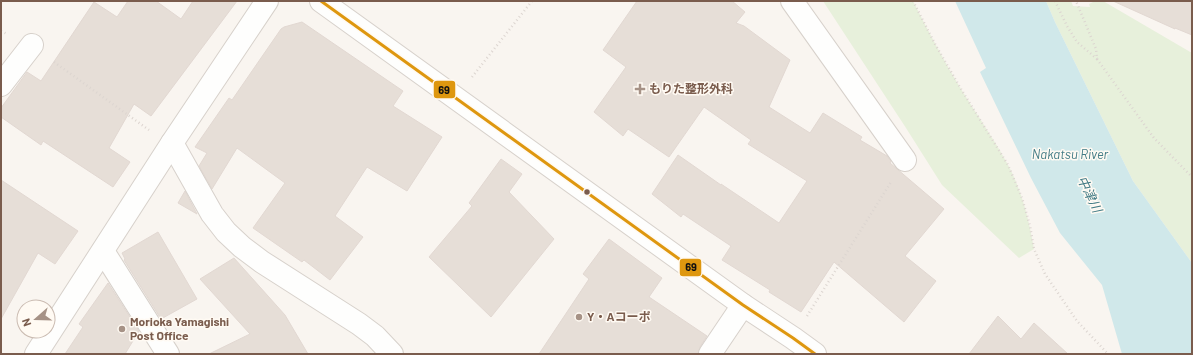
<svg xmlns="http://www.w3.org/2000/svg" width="1193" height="355" viewBox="0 0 1193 355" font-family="Barlow,'Noto Sans JP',sans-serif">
<rect width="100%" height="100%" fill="#f9f5f0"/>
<g fill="#e7f0db">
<path d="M823,1H913C928,31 944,61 961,89C977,115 994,139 1008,165C1022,191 1029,220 1034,249L1019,258L942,185L906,128Z"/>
<polygon points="1046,1 1071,1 1073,6 1090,7 1089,4 1095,1 1103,1 1192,53 1192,263 1133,181 1055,22"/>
</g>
<polygon fill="#d0e8ea" points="955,1 1046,1 1055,22 1133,181 1192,263 1192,354 1122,354 1102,285 1060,233 1031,178 980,72 986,68"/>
<g fill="#e6ded7" stroke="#e2d8d2">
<polygon points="128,1 156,1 181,19 193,1 237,1 151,116 134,104 109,148 130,162 113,187 43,141 41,145 1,117 1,108 27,72 41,81 94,2 117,17"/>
<polygon points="637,1 732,1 745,12 736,23 744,26 790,60 769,107 810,133 823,113 862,137 860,140 887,156 891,161 890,163 944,209 905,256 936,281 904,322 834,262 801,312 769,292 770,290 722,260 731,246 683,214 681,217 652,194 678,155 721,185 721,184 779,223 807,181 748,144 751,140 704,107 669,157 628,129 623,136 594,112 626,67 603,50"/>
<polygon points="1113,1 1192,1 1192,35 1175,28 1175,29"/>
<polygon points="302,22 403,91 393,106 442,137 407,191 367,167 335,216 363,237 330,280 304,260 302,262 253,228 285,183 237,148 212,189 199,166 207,153 195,147 229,98 232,100 281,29 284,27"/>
<polygon points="501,159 522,174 509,192 554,239 491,317 429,257 472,206 469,203"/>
<polygon points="1,180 78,231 55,264 38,253 1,319"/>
<polygon points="185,191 197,214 178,203"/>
<polygon points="158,232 197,299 161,319 124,260 125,259 122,253"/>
<polygon points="609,239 662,278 649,297 707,336 700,347 698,354 539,354 589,279 583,274"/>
<polygon points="234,258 285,315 308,354 209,354 250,334 200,279"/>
<polygon points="108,283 139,331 125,354 65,354 83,327 79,324"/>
<polygon points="998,316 1021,339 1034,323 1068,354 969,354"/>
</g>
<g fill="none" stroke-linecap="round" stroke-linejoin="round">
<g stroke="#d7d1cb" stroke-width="24">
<g id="minor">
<polyline points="321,1 743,305 793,338 815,354"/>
<polyline points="792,1 905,160"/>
<polyline points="1,85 32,45"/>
<polyline points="172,143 212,214 226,232 242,247 262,262 359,324 375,336 392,354"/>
<polyline points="103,251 168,354"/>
<polyline points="36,354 172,143 267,1"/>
<polyline points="710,354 743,305"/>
</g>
</g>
<g stroke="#dcd5d0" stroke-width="2.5" stroke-dasharray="1 3" stroke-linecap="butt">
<polyline points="913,1 935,44 961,89 1008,165 1022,198 1030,226 1034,249 1045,274 1077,321 1108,354"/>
<polyline points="1055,1 1067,26 1077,42 1097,59 1096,49 1076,1"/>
<polyline points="1,31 7,34"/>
<polyline points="1097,59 1154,138 1192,177"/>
<polyline points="54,62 149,130"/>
<polyline points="472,77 532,1"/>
<polyline points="807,316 891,182"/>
</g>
<use href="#minor" stroke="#fefefd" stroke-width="22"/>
<g stroke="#fffaf3" stroke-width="6">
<polyline id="bus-1" points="321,1 743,305 793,338 815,354"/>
</g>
<use href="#bus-1" stroke="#de970f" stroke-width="3"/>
</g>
<g fill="#a69286" stroke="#fffaf3" stroke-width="1.5">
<path d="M638 83h4v4h4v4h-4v4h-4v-4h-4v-4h4z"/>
<circle cx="579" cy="317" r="4"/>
<circle cx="122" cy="329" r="4"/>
</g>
<circle fill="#7a5c4d" stroke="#fffaf3" stroke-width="1.5" cx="587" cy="192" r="3.5"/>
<g text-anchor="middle" stroke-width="3" stroke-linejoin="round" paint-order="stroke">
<g font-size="12" font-weight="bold" fill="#7a5c4d" stroke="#fffaf3" text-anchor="start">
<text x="649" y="93">もりた整形外科</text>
<text x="587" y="321">Y・Aコーポ</text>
<text x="130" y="326">Morioka Yamagishi<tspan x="130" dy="14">Post Office</tspan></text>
</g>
<g font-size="13" font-style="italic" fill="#437c86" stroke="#fffaf3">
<text x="1070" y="159">Nakatsu River</text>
<text transform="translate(1090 194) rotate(64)" y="5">中津川</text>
</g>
</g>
<g stroke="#fffaf3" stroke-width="1.5">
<rect x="433" y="80" width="23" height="19" rx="4" fill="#de970f"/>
<rect x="679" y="258" width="23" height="19" rx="4" fill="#de970f"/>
</g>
<g font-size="11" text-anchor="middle" font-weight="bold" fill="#111">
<text x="444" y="94">69</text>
<text x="691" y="271">69</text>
</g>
<rect width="1193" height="355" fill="none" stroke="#7a5c4d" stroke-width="4"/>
<g transform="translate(36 319) rotate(250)"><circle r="19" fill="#fffaf3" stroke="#cabbb1"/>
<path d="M0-3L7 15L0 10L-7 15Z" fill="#a69286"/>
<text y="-6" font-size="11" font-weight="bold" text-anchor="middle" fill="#7a5c4d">N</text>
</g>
</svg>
